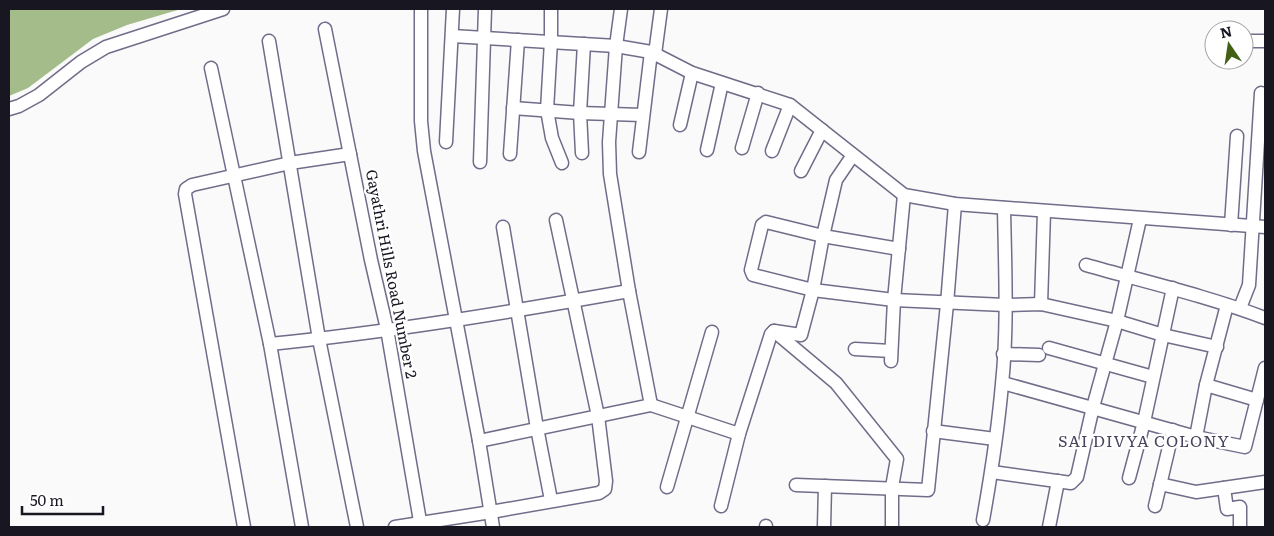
<svg xmlns="http://www.w3.org/2000/svg" width="1274" height="536" viewBox="0 0 1274 536" font-family="Literata,serif">
<rect width="100%" height="100%" fill="#fafafa"/>
<polygon fill="#a3bc8a" points="9,9 181,9 127,25 93,39 28,88 9,96"/>
<g fill="none" stroke-linecap="round" stroke-linejoin="round">
<g stroke="#716c89" stroke-width="15">
<g id="minor">
<polyline points="421,9 421,121 424,151 479,441 651,405 629,291 610,174 609,142 616,46 621,9"/>
<polyline points="551,9 551,41 547,110 552,138 562,163"/>
<polyline points="325,29 371,260 387,329 421,527"/>
<polyline points="452,36 616,46 651,52 692,73 790,105 904,195 955,204 1265,227"/>
<polyline points="269,41 319,339 357,527"/>
<polyline points="1244,41 1265,41"/>
<polyline points="655,54 661,9"/>
<polyline points="211,68 270,344 302,527"/>
<polyline points="513,108 580,113 642,115"/>
<polyline points="9,109 19,106 39,95 81,62 106,47 223,9"/>
<polyline points="680,125 692,73"/>
<polyline points="446,142 453,9"/>
<polyline points="742,148 758,93"/>
<polyline points="707,150 722,83"/>
<polyline points="772,151 790,105"/>
<polyline points="639,152 651,52"/>
<polyline points="582,153 580,113 584,44"/>
<polyline points="510,154 518,40"/>
<polyline points="480,162 485,9"/>
<polyline points="801,171 822,130"/>
<polyline points="1231,225 1237,136"/>
<polyline points="503,227 537,428 551,500"/>
<polyline points="899,249 823,236 766,222 762,225 751,270 753,275 813,290 894,300 1005,305 1041,304 1117,321 1163,335 1217,347"/>
<path d="M1086,265C1146,282 1207,296 1265,318"/>
<polyline points="1041,304 1044,212"/>
<polyline points="1240,308 1249,285 1261,93"/>
<polyline points="774,331 836,383 897,459 892,487 892,527"/>
<path d="M270,344C390,332 510,312 629,291"/>
<polyline points="1049,348 1153,377"/>
<polyline points="855,349 891,351"/>
<polyline points="1003,354 1039,355"/>
<polyline points="891,361 894,300 904,195"/>
<polyline points="1003,383 1196,437 1245,447 1265,368"/>
<polyline points="1206,385 1257,400"/>
<polyline points="651,405 739,434"/>
<polyline points="933,431 995,439"/>
<polyline points="1196,437 1206,385 1227,305"/>
<polyline points="479,441 493,527"/>
<polyline points="992,472 1071,483 1077,477 1093,407 1117,321 1140,219"/>
<polyline points="1129,478 1144,422 1173,288"/>
<polyline points="1160,484 1196,492 1265,482"/>
<polyline points="796,485 928,490 947,304 955,204"/>
<polyline points="667,487 712,332"/>
<polyline points="1224,488 1227,509 1240,507 1240,527"/>
<polyline points="721,506 739,434 771,334 774,331 801,335 813,290 823,236 836,180 853,155"/>
<polyline points="1155,506 1173,430"/>
<path d="M983,520C991,475 998,430 1002,384C1008,326 1005,267 1004,208"/>
<polyline points="244,527 185,194 186,189 192,185 290,163 350,154"/>
<polyline points="395,527 491,512 599,493 605,489 606,481 598,416 556,220"/>
<polyline points="766,527 766,526"/>
<polyline points="824,527 825,486"/>
<polyline points="1049,527 1058,481"/>
</g>
</g>
<use href="#minor" stroke="#fff" stroke-width="12"/>
</g>
<g text-anchor="middle" stroke-width="4.5" stroke-linejoin="round" paint-order="stroke">
<g font-size="15" fill="#181621" stroke="#fff">
<text transform="translate(391 274) rotate(79)" y="5">Gayathri Hills Road Number 2</text>
</g>
<g font-size="16" letter-spacing="1" fill="#48435e" stroke="#fff">
<text x="1144" y="447">SAI DIVYA COLONY</text>
</g>
</g>
<rect width="1274" height="536" fill="none" stroke="#181621" stroke-width="20"/>
<g transform="translate(1229 45) rotate(347)"><circle r="24" fill="#ffffff" stroke="#a3a2a6"/>
<path d="M0-4L9 19L0 12L-9 19Z" fill="#426115"/>
<text y="-8" font-size="14" font-weight="bold" text-anchor="middle" fill="#181621">N</text>
</g>
<path d="M22 506v8h81v-8" fill="none" stroke="#181621" stroke-width="2.5"/>
<text x="30" y="506" font-size="15" fill="#181621" stroke="#ffffff" stroke-width="4" paint-order="stroke">50 m</text>
</svg>
